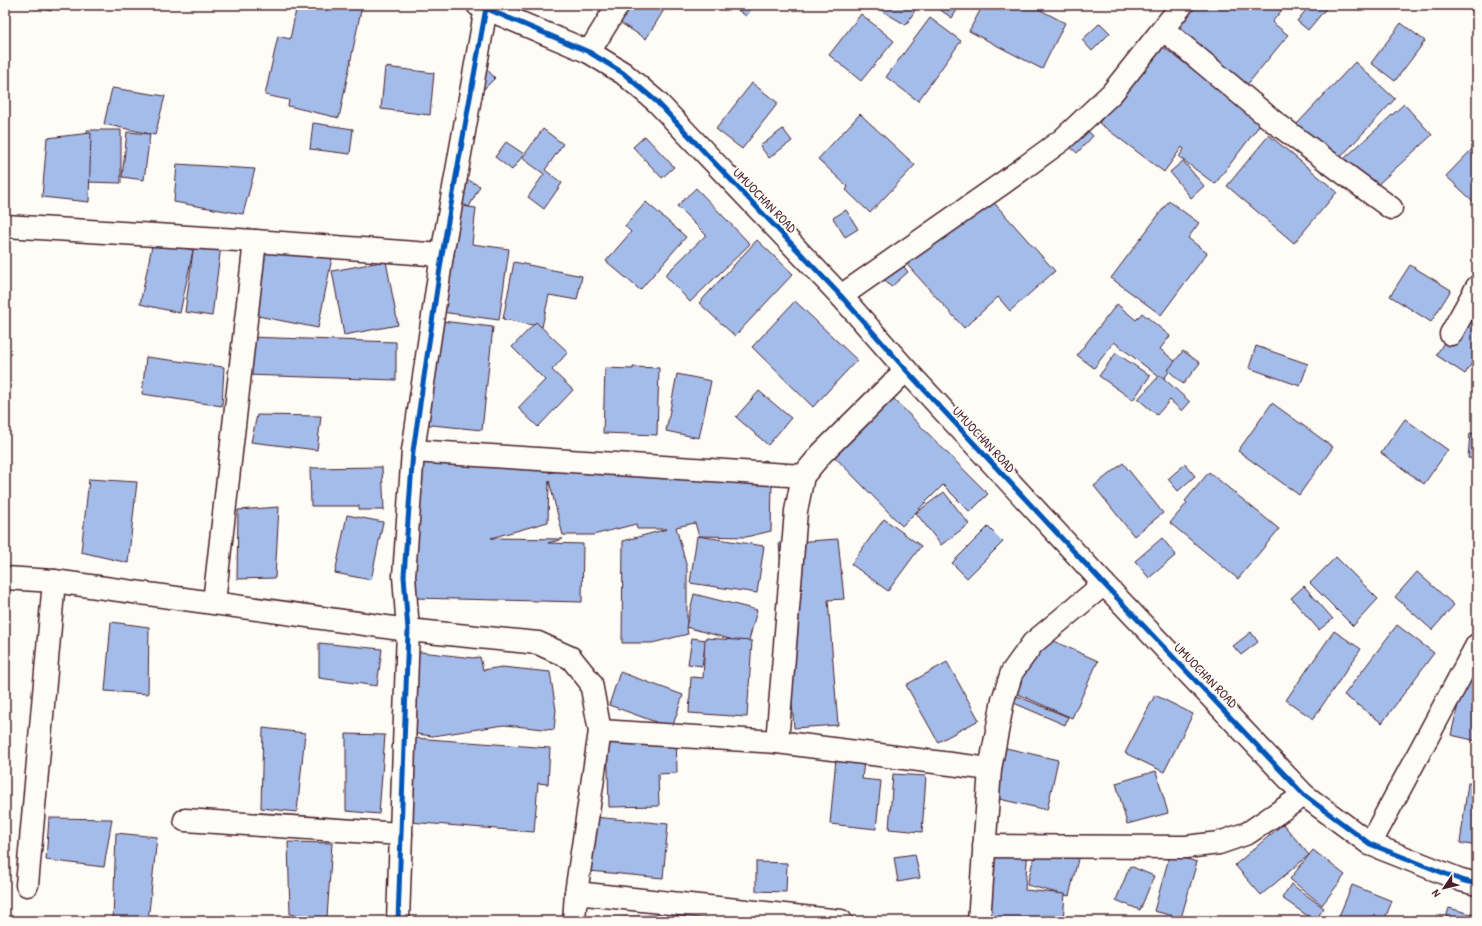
<svg xmlns="http://www.w3.org/2000/svg" width="1482" height="926" viewBox="0 0 1482 926" font-family="'Patrick Hand',sans-serif">
<rect width="100%" height="100%" fill="#fdfcf7"/>
<filter id="ink" filterUnits="userSpaceOnUse"><feTurbulence type="fractalNoise" baseFrequency=".025" numOctaves="2"/><feDisplacementMap in="SourceGraphic" scale="8" xChannelSelector="R" yChannelSelector="G"/><feConvolveMatrix kernelMatrix="1 2 1 2 8 2 1 2 1" color-interpolation-filters="sRGB"/></filter>
<g filter="url(#ink)">
<g fill="#a3bce9" stroke="#4a1f2b">
<polygon points="24,5 52,5 51,11"/>
<polygon points="297,5 362,5 339,118 288,106 289,100 265,95 278,36 290,39"/>
<polygon points="619,5 667,5 646,39 611,17"/>
<polygon points="731,5 755,5 746,16"/>
<polygon points="872,5 914,5 917,7 906,25"/>
<polygon points="933,5 960,5 952,18"/>
<polygon points="983,5 1031,5 1065,23 1042,69 969,31"/>
<polygon points="1188,5 1286,5 1272,22 1288,35 1242,91 1168,29"/>
<polygon points="1310,5 1329,5 1308,30 1297,21"/>
<polygon points="861,14 894,41 861,81 829,55"/>
<polygon points="930,18 961,41 918,101 886,77"/>
<polygon points="1100,23 1110,33 1092,51 1082,40"/>
<polygon points="1401,23 1425,41 1395,81 1371,63"/>
<polygon points="1158,43 1262,122 1215,184 1179,157 1184,149 1182,147 1164,172 1099,123"/>
<polygon points="1355,62 1395,99 1336,162 1296,125"/>
<polygon points="484,66 495,78 479,94"/>
<polygon points="385,67 434,73 430,115 381,109"/>
<polygon points="752,83 778,103 742,149 716,129"/>
<polygon points="112,88 165,96 155,135 104,124"/>
<polygon points="1404,104 1432,135 1363,198 1335,167"/>
<polygon points="860,114 915,165 870,213 846,190 848,187 818,159"/>
<polygon points="313,123 353,129 350,154 310,149"/>
<polygon points="1084,127 1093,136 1077,153 1068,145"/>
<polygon points="543,129 563,144 545,170 562,183 544,209 528,197 544,174 522,158"/>
<polygon points="783,129 792,141 769,158 760,146"/>
<polygon points="87,130 121,130 121,183 87,182"/>
<polygon points="127,132 150,134 144,180 122,177"/>
<polygon points="91,133 89,202 42,197 47,138"/>
<polygon points="1269,135 1337,192 1294,243 1227,186"/>
<polygon points="645,136 674,167 662,178 633,147"/>
<polygon points="506,142 524,154 512,170 495,157"/>
<polygon points="1477,144 1477,199 1474,202 1446,176"/>
<polygon points="1183,161 1204,186 1191,198 1170,172"/>
<polygon points="177,164 255,169 243,214 174,202"/>
<polygon points="462,177 480,186 469,207 451,198"/>
<polygon points="980,187 1055,271 1010,311 998,297 964,328 901,258"/>
<polygon points="696,188 750,244 690,302 665,275 706,235 677,206"/>
<polygon points="1169,201 1199,223 1188,238 1207,253 1161,315 1111,278"/>
<polygon points="646,202 686,237 640,290 606,261 631,232 625,226"/>
<polygon points="448,204 476,208 472,244 509,249 499,320 434,311"/>
<polygon points="846,210 858,229 845,237 833,218"/>
<polygon points="757,240 793,274 735,336 699,303"/>
<polygon points="153,241 193,250 180,313 140,304"/>
<polygon points="194,243 221,246 212,316 185,312"/>
<polygon points="255,243 332,258 318,328 243,313"/>
<polygon points="898,259 908,272 891,287 880,275"/>
<polygon points="386,261 398,325 344,335 332,271"/>
<polygon points="514,262 582,276 577,300 549,295 542,327 503,319"/>
<polygon points="1410,265 1451,290 1431,322 1390,296"/>
<polygon points="795,301 857,360 813,407 752,347"/>
<polygon points="1117,304 1136,320 1142,313 1170,336 1160,349 1176,362 1163,380 1114,342 1094,368 1077,355"/>
<polygon points="1463,313 1477,322 1477,355 1465,374 1436,355"/>
<polygon points="433,320 493,327 482,430 422,424"/>
<polygon points="536,322 568,352 552,370 573,390 538,427 518,408 545,380 512,347"/>
<polygon points="247,337 396,342 396,380 246,375"/>
<polygon points="1256,346 1308,364 1300,386 1249,368"/>
<polygon points="1183,351 1200,363 1183,384 1168,370"/>
<polygon points="1116,353 1150,376 1133,400 1099,376"/>
<polygon points="146,357 224,367 222,406 142,394"/>
<polygon points="633,367 659,368 657,435 603,433 605,368 633,369"/>
<polygon points="677,374 711,381 699,438 666,431"/>
<polygon points="1160,375 1190,402 1182,411 1170,400 1157,415 1138,399"/>
<polygon points="884,389 988,494 970,512 943,485 902,526 825,447"/>
<polygon points="759,391 791,418 768,445 736,417"/>
<polygon points="1272,403 1333,447 1299,495 1238,451"/>
<polygon points="257,415 321,416 317,450 251,442"/>
<polygon points="1405,419 1448,450 1424,484 1381,453"/>
<polygon points="1470,433 1477,434 1477,459 1468,458"/>
<polygon points="766,460 772,482 771,531 746,537 699,536 695,523 676,527 687,568 687,629 688,634 652,643 622,643 623,541 667,529 637,529 636,524 593,535 563,535 549,481 548,522 491,538 563,539 548,543 583,544 582,602 414,598 417,461 547,464 549,473 578,466 730,470"/>
<polygon points="1123,463 1163,513 1134,536 1094,486"/>
<polygon points="1185,464 1195,476 1178,491 1168,479"/>
<polygon points="382,467 384,510 359,510 359,506 311,506 310,468"/>
<polygon points="1209,472 1279,529 1238,579 1170,523 1187,503 1185,501"/>
<polygon points="89,479 137,482 128,563 81,552"/>
<polygon points="944,492 969,524 941,545 916,513"/>
<polygon points="279,507 275,578 237,579 238,510"/>
<polygon points="347,515 383,522 371,580 335,573"/>
<polygon points="884,519 921,546 888,591 851,564"/>
<polygon points="988,527 1003,542 967,578 952,563"/>
<polygon points="697,536 764,546 757,593 690,583"/>
<polygon points="1162,538 1176,555 1149,578 1135,561"/>
<polygon points="838,539 844,599 828,600 838,725 794,728 779,543"/>
<polygon points="1336,557 1378,599 1353,626 1310,583"/>
<polygon points="1417,572 1454,605 1432,630 1395,597"/>
<polygon points="1304,586 1333,619 1319,630 1291,598"/>
<polygon points="694,594 757,610 748,644 686,627"/>
<polygon points="111,622 149,627 148,694 105,691"/>
<polygon points="1397,625 1434,653 1382,723 1344,695"/>
<polygon points="1334,631 1361,649 1313,719 1286,700"/>
<polygon points="1251,632 1258,642 1241,655 1233,646"/>
<polygon points="1036,633 1098,661 1072,718 1002,687"/>
<polygon points="692,638 706,640 702,666 688,664"/>
<polygon points="705,638 752,641 747,717 689,713 691,677 703,678"/>
<polygon points="319,643 382,649 377,686 319,678"/>
<polygon points="1471,648 1477,650 1477,741 1451,735"/>
<polygon points="412,651 473,658 480,657 483,670 502,667 550,672 556,710 554,730 504,725 433,736 408,733"/>
<polygon points="947,662 979,720 938,742 906,685"/>
<polygon points="620,672 683,695 672,728 609,705"/>
<polygon points="1005,691 1068,717 1065,725 1002,698"/>
<polygon points="1155,695 1193,714 1164,772 1125,753"/>
<polygon points="263,728 305,733 297,812 261,808"/>
<polygon points="346,734 385,735 379,814 346,811"/>
<polygon points="676,734 677,773 658,774 659,806 609,807 607,736"/>
<polygon points="414,738 550,748 548,784 538,783 534,832 409,822"/>
<polygon points="993,745 1058,760 1047,810 982,795"/>
<polygon points="836,758 864,761 862,779 881,781 876,829 830,824"/>
<polygon points="1156,771 1168,813 1127,824 1116,783"/>
<polygon points="893,774 926,776 922,832 889,829"/>
<polygon points="1468,783 1477,784 1477,846 1460,843"/>
<polygon points="594,817 668,824 663,878 589,871"/>
<polygon points="49,818 112,819 104,867 46,860"/>
<polygon points="1283,824 1309,855 1261,895 1235,865"/>
<polygon points="116,833 157,837 148,921 113,921"/>
<polygon points="1038,840 1080,851 1069,896 1027,885"/>
<polygon points="288,842 332,843 327,918 290,914"/>
<polygon points="988,844 1028,848 1025,890 1065,894 1063,921 997,921 982,920"/>
<polygon points="1313,850 1345,875 1322,905 1290,879"/>
<polygon points="915,854 920,878 898,882 894,857"/>
<polygon points="1170,854 1197,862 1181,918 1154,911"/>
<polygon points="756,862 787,863 786,892 756,891"/>
<polygon points="1130,866 1154,876 1140,910 1116,900"/>
<polygon points="1291,884 1324,908 1315,921 1282,898"/>
<polygon points="1352,885 1392,901 1384,921 1337,921"/>
<polygon points="1449,908 1475,915 1473,921 1445,921"/>
<polygon points="657,915 657,921 585,921 585,920"/>
</g>
<g fill="none" stroke-linecap="round" stroke-linejoin="round">
<g stroke="#4a1f2b" stroke-width="25">
<g id="minor">
<polyline points="478,5 589,52 623,73 657,102 841,296 906,370 1104,584 1304,795 1370,844 1461,880 1477,884"/>
<polyline points="1164,30 1273,121 1391,208"/>
<polyline points="589,52 618,5"/>
<polyline points="5,226 255,241 442,255"/>
<polyline points="841,296 1003,183 1062,140 1112,93 1182,5"/>
<polyline points="1451,334 1477,287"/>
<polyline points="413,451 803,476"/>
<polyline points="5,578 54,581 408,630 538,643 571,658 591,683 600,731 576,893 574,921"/>
<polyline points="214,602 255,241"/>
<polyline points="600,731 777,742 990,769"/>
<polyline points="777,742 796,511 803,476 822,453 906,370"/>
<polyline points="185,820 401,834"/>
<polyline points="1370,844 1477,645"/>
<polyline points="984,846 1186,847 1219,843 1248,833 1304,795"/>
<polyline points="27,885 54,581"/>
<polyline points="576,893 841,921"/>
<polyline points="398,921 408,630 404,576 413,451 442,255 486,8"/>
<polyline points="979,921 990,769 1003,700 1012,672 1033,643 1104,584"/>
</g>
</g>
<use href="#minor" stroke="#fdfcf7" stroke-width="22"/>
<g stroke="#fdfcf7" stroke-width="8">
<g id="cycleway">
<polyline points="478,5 589,52 623,73 657,102 841,296 906,370 1104,584 1304,795 1370,844 1461,880 1477,884"/>
<polyline points="398,921 408,630 404,576 413,451 442,255 486,8"/>
</g>
</g>
<use href="#cycleway" stroke="#0057b8" stroke-width="5"/>
</g>
</g>
<g text-anchor="middle" stroke-width="4" stroke-linejoin="round" paint-order="stroke">
<g font-size="13" fill="#4a1f2b" stroke="#fdfcf7">
<text transform="translate(765 200) rotate(46)" y="5">UMUOCHAN ROAD</text>
<text transform="translate(984 439) rotate(47)" y="5">UMUOCHAN ROAD</text>
<text transform="translate(1206 675) rotate(46)" y="5">UMUOCHAN ROAD</text>
</g>
</g>
<rect width="1482" height="926" fill="none" stroke="#fdfcf7" stroke-width="20"/>
<rect x="10" y="10" width="1462" height="906" fill="none" stroke="#4a1f2b" stroke-width="1.5" filter="url(#ink)"/>
<g transform="translate(1444 888) rotate(235)" stroke="#fdfcf7" stroke-width="3" paint-order="stroke">
<path d="M0-3L7 15L0 10L-7 15Z" fill="#4a1f2b"/>
<text y="-6" font-size="11" font-weight="bold" text-anchor="middle" fill="#4a1f2b">N</text>
</g>
</svg>
